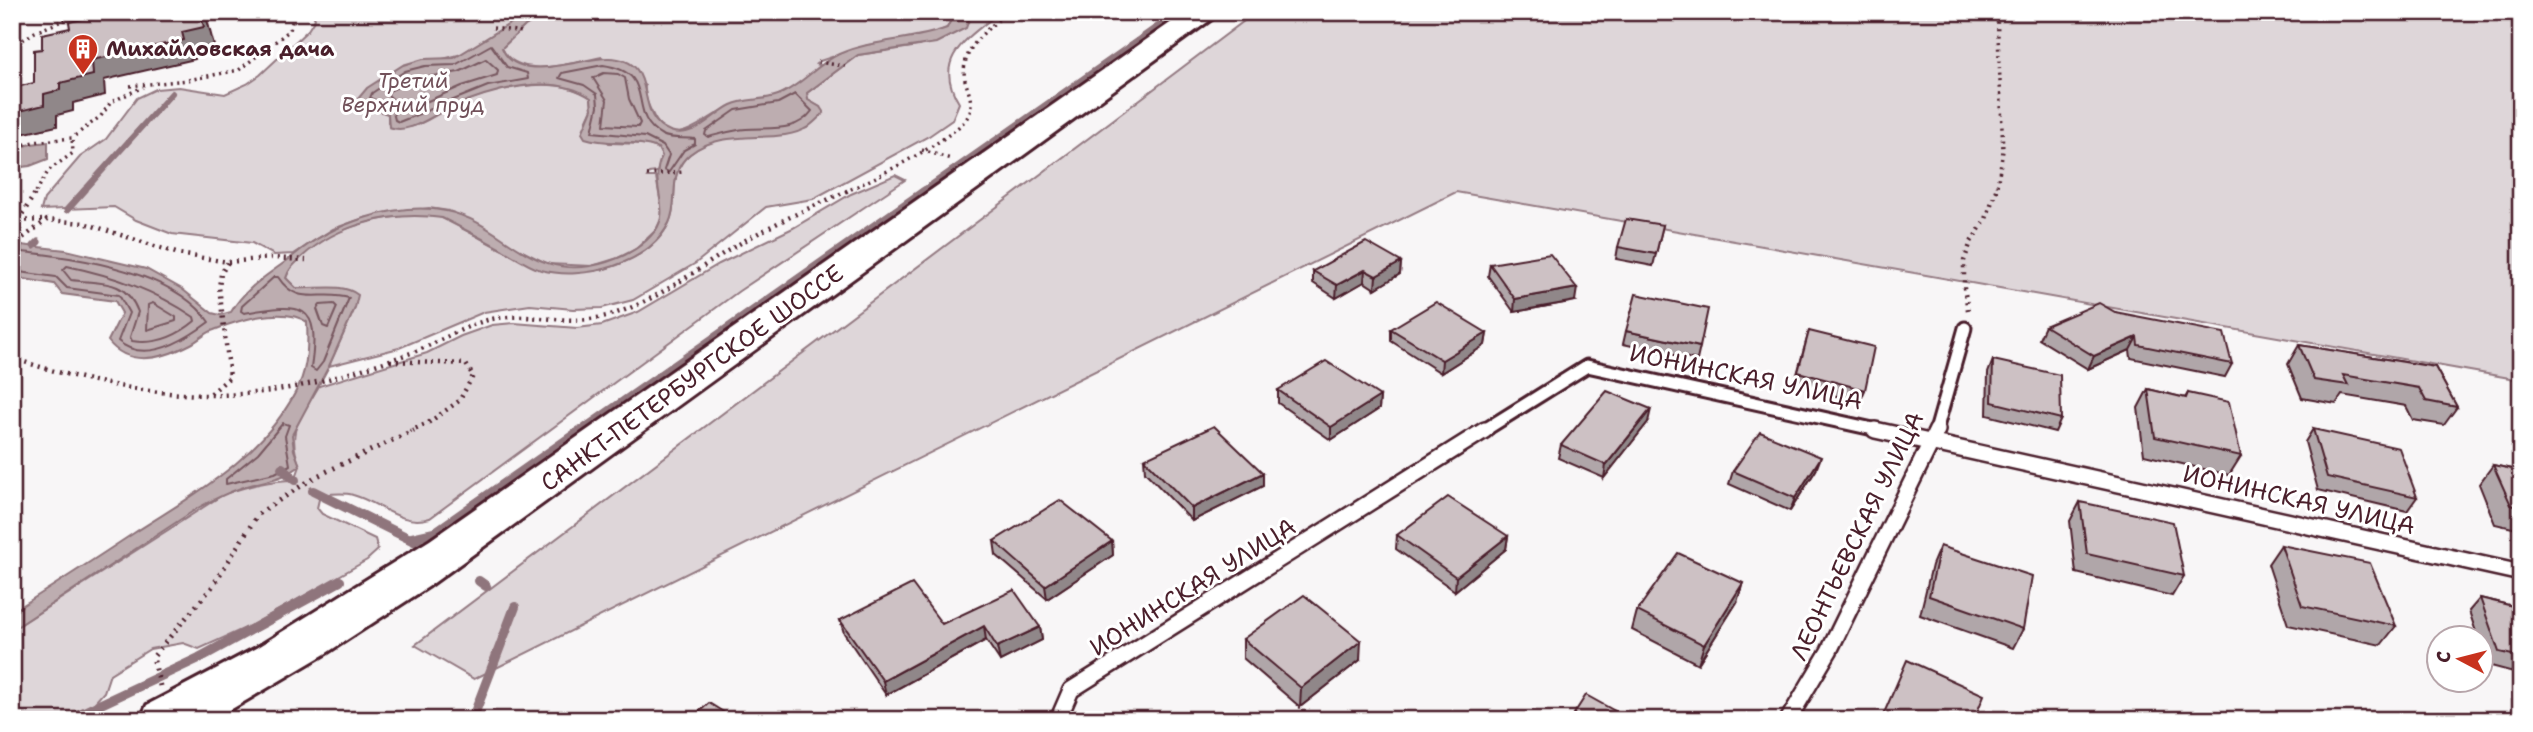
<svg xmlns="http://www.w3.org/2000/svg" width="2533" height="732" viewBox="0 0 2533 732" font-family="'Shantell Sans',sans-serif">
<rect width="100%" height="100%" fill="#f8f6f7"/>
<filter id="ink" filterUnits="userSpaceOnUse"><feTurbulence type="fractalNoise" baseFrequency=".0143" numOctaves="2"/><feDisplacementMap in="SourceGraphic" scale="14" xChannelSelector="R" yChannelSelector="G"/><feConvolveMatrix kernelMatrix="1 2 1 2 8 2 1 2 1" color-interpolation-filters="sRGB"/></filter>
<g filter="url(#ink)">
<g fill="#ded6d9" stroke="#947a82" stroke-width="2">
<path d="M312,12H529L462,54L443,59L362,104L388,114V122C394,124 403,128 409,127C423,125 436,114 449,108C489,90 551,71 591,98L592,109L586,122L609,143L646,144L658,148L662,156L657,172L649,173L647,177H656L663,215L656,230L636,249L618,258L592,266L548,264L514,247L465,218L449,211L429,208L364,218L333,229L294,254L274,255L252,243L172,234L136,220L114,207L41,210L44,199L80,157L106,139L137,98L156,89L179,87L225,94L247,84L260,75L308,30L315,19Z"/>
<path d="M548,12H950L952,18L947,28L927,36L868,45L820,61L816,64L823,66C808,76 794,89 777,96C760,102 740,102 724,110C703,119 673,153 654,117C649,107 644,97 645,86L602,57C574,62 517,82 502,48L525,26Z"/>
<path d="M966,12H1000C968,38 931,58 959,103L952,120L929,136L813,199L766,207L696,263L633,300L602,308L573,309L530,305L484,312L399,348L329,366L355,308L327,288H296L286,278C301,232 397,208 439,217C449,220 458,226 467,231C503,250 539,273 580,272C612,272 655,253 669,223C680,200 666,174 690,154C721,128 771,139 807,128L820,107L808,100L807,93L858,55L919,46L970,17Z"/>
<polygon points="1256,12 2521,12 2521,380 1456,192 474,679 415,645"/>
<path d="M895,175L905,180L739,291L430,518C400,527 380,502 353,495C343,492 330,494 320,495L317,508L322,514L375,539L378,550L367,560L252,625L199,649L183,643L150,649L110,674L104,692L81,718L12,720V630L224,494C248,486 270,480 295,480L300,466C285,430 301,417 319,386L427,353L461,336L492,325L514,323L577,328L602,325L638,312L719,264L793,228L851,194Z"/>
</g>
<g fill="#bdadb0" stroke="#8f747b" stroke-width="2">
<path d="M529,12H548L525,26L502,48C517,86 581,57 609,58C663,60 630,116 670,131C694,140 712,114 731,105C746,98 763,101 778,95C801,86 817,64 839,54C873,39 912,41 947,28L952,18L950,12H966L970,17L966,28L936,43L858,55L807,93L808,100L820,107L824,113C819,117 814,123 808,127C779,146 724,126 690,154C666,173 680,201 669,223C648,265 583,281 541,270C528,266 515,257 503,250C483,239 462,228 442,218C393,211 339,223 302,257C295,264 289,268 286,278L296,288C315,290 342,282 358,295L355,308L329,366L292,435L294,450L300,466C285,478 272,479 254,484C234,489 216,498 198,508L12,630V612C53,586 93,560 134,533C195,494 267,454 299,385C308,365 308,343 307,322C284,306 238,320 214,330C205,333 199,340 191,344C164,358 129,368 108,341L122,313L115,301L62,294L54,284L12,277V244L66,250L146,269L182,289L212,313L220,315L231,312C245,287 270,274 293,256C331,224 396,201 446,211C506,223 531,286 607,262C626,256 643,247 655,231C672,210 648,183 662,156L658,148C634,139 609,146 585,138L582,133L592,109L591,98C552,71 489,91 449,108C431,116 409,135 389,127L388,114L361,104L357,100L367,88L403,65L423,59L454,58Z"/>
<polygon points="48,142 48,159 30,166 13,168 14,150 31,144"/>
</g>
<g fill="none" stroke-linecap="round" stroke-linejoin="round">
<g stroke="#785860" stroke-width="2">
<polygon points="491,45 507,67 527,73 528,79 488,86 399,122 395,120 392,108 370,98 372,93 405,71 425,66 455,65"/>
<polygon points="486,59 498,70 497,75 462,86 405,111 388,95 389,91 414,79 459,72"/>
<path d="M603,65C660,73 624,114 662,135C672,140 684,137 695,139V144L684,150L669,172L664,170L669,155L663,146L645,137L592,132L598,106L597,94L584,85L559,78L562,73Z"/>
<polygon points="604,73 618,74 625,78 629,99 640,123 638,127 604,125 607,100 593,78"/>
<path d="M795,94L812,111C796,133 770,127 746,129C733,130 721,134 708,137L705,135L706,131L736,110L778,103Z"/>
<path d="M12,251C70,256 174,270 209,322C185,340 145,365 118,341L129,313L119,295L67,288L56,277L12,271"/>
<path d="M67,266C114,276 154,290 194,317L195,321C177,336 156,345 132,341L130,337L138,312C125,278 102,284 71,280L63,270Z"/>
<path d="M274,277H278C298,308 320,289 349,298L323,362L316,371L311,368C321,302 302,303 244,313L241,311L242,306Z"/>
<polygon points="153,303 176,317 176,321 147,330 148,305"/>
<polygon points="334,304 337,307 328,328 323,326 317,309 320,305"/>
<polygon points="283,423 289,425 285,436 290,465 275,473 226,484 226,479 258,453"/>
</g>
<g stroke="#8f747b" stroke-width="6">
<polyline points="83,192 172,93"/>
<polyline points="921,192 1178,12"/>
</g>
<g stroke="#8f747b" stroke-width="7">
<polyline points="67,210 85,190"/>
<polyline points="34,246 38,242"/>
<polyline points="579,431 924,190"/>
</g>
<g stroke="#8f747b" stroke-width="10">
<polyline points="282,468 295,480"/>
<polyline points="313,491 418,543"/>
<polyline points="412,538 434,533 581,430"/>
<polyline points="479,581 486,586"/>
<polyline points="67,720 199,658 340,581"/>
<polyline points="472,720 515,607"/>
</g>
<g stroke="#4a1f2b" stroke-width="17">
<g id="lane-far1">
<polyline points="1483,431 1587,366 1882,431"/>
<polyline points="1936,431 1965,328"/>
</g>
</g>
<g stroke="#4a1f2b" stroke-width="20">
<g id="lane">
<polyline points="1875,430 2521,573"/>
<polyline points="1058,720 1071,690 1485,430"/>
<polyline points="1788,720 1829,651 1937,430"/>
</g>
</g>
<g stroke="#4a1f2b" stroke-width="6">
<polygon id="primary" points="1186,12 1217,12 1213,18 428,587 325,654 213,720 140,720 147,705 256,648 430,540"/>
</g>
<g stroke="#4a1f2b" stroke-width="3.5" stroke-dasharray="2 4.5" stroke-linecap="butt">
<polyline points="493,28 523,32"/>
<polyline points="12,47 35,32 84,12"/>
<polyline points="818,62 845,66"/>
<polyline points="130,86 188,80 239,70 290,30 294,14 292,12"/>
<polyline points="12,148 33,142 72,138 101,116 111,102 143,87"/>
<polyline points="922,150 951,159"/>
<polyline points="647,175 683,172"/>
<polyline points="36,192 49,170 73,153 72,138"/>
<path d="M845,192C870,180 962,137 970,112C973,101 968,91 965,80C959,50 987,29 1008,12"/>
<polyline points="1996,192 2003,151 1997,12"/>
</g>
<g stroke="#4a1f2b" stroke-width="4.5" stroke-dasharray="2 5" stroke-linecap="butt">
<polyline points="19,220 37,190"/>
<polyline points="12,221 46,220"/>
<polyline points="12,246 47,220 84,223 179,254 228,262 221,274 219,287 230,377 210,394"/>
<polyline points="228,262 271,258 306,260"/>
<polyline points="1968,310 1964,288 1964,261 1971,242 1986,219 1996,190"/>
<path d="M12,358C100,387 191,405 283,389C326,382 369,367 411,353C436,344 458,329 484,321C524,309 567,328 610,315C658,301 696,269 739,244C774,223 812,207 849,190"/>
<polyline points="390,361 466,364 473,376 459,401 428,423 410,431"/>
</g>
<polyline stroke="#4a1f2b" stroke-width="5" stroke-dasharray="2 6" stroke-linecap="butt" points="160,686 153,657 212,587 258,514 315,477 414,430"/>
<use href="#lane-far1" stroke="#fff" stroke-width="11"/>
<use href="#lane" stroke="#fff" stroke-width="15"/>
<use href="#primary" fill="#fff" fill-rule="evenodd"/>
</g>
<g fill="#b0a6a9" stroke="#4a1f2b" stroke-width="2">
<polygon points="1663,225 1653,266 1616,259 1618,247"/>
<polygon points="1401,262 1400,274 1375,289 1364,282 1336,298 1313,283 1313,271"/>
<polygon points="1490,264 1575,301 1514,312 1488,276"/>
<polygon points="2115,312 2232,364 2225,377 2131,358 2130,350 2088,369 2039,339 2045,326"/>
<polygon points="1391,329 1487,333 1485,345 1441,373 1391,341"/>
<polygon points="1626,331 1700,347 1697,360 1623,344"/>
<polygon points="1809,331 1865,390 1860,402 1794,385"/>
<polygon points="2299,345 2435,367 2457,407 2444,425 2413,420 2406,406 2342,395 2336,404 2302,398 2288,364"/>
<polygon points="1993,360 2061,419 2055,432 1987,415 1988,373"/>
<polygon points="2148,389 2185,398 2188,393 2241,456 2229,475 2144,455 2138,408"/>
<polygon points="1278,390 1380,396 1379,409 1331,440 1278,403"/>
<polygon points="1648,422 1604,478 1558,458 1561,445"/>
<polygon points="2313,429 2417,497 2407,511 2318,490 2305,442"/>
<polygon points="1144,459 1263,473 1263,486 1192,521 1145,472"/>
<polygon points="2493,465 2521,471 2521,530 2495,524 2479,484"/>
<polygon points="1816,470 1790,511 1729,484 1733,471"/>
<polygon points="2080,502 2184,576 2172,596 2076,573 2070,521"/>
<polygon points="1397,535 1508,536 1506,549 1455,591 1396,549"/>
<polygon points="994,541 1112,541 1113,555 1047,599 996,555"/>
<polygon points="2281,545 2396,626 2381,645 2288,625 2268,564"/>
<polygon points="1940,546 2023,629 2013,648 1920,615 1932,565"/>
<polygon points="2480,598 2521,608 2521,674 2487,665 2481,646 2481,638 2478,638 2469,611"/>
<polygon points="1737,602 1698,664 1632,630 1637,611"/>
<polygon points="840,620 1040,627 1042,640 1000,661 986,640 886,695 844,633"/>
<polygon points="1243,639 1360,660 1300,707 1243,658"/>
</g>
<g fill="#908789" stroke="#4a1f2b" stroke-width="2">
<polygon points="200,12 205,12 214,46 193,51 195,59 104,80 105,95 73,103 73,111 57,115 57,126 12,136 12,113 44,94 92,60"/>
<polygon points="1401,262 1400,274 1375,289 1376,276"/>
<polygon points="1365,270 1364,282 1336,298 1337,285"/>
<polygon points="1577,288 1575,301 1514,312 1515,299"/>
<polygon points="1487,333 1485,345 1441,373 1442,360"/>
<polygon points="2137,337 2130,350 2088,369 2094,356"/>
<polygon points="1380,396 1379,409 1331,440 1331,427"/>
<polygon points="1651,409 1648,422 1604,478 1606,465"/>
<polygon points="1821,457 1816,470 1790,511 1795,498"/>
<polygon points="1263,473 1263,486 1192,521 1192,508"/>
<polygon points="1508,536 1506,549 1455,591 1456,577"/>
<polygon points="1112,541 1113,555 1047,599 1045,586"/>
<polygon points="1743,583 1737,602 1698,664 1704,645"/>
<polygon points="984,626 986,640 886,695 883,681"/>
<polygon points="1040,627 1042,640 1000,661 997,647"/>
<polygon points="1361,641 1360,660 1300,707 1301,688"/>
</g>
<g fill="#cdc1c4" stroke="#4a1f2b" stroke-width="2">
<polygon points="115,12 200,12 204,27 182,32 184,40 92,60 93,75 60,83 60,90 44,94 44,105 12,113 12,88 34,83 34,50 42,49 42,34 70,28 69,22"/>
<polygon points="1626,219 1663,225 1656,254 1618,247"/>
<polygon points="1366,242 1401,262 1376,276 1365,270 1337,285 1313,271"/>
<polygon points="1550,254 1577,288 1515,299 1490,264"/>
<polygon points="1636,294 1708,309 1700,347 1626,331"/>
<polygon points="1436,302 1487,333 1442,360 1391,329"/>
<polygon points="2099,303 2115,312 2224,333 2232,364 2138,345 2137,337 2094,356 2045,326"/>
<polygon points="1809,331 1874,347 1865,390 1798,372"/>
<polygon points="2299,345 2435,367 2457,407 2426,401 2419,388 2343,375 2348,385 2314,380"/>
<polygon points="1993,360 2060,375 2061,419 1992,402"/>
<polygon points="1326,361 1380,396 1331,427 1278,390"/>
<polygon points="2148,389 2186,398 2188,393 2229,402 2241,456 2155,437"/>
<polygon points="1607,391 1651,409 1606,465 1561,445"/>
<polygon points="1214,426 1263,473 1192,508 1144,459"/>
<polygon points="2313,429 2399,448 2417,497 2327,477"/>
<polygon points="1760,432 1821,457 1795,498 1733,471"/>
<polygon points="2493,465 2521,471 2521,508 2511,505"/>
<polygon points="1448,497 1508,536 1456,577 1397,535"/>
<polygon points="1060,500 1112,541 1045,586 994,541"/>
<polygon points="2080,502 2173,522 2184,576 2087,554"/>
<polygon points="2281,545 2370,563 2396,626 2302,606"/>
<polygon points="1940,546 2032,576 2023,629 1929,596"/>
<polygon points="1678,553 1743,583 1704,645 1637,611"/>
<polygon points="912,584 942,624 1014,590 1040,627 997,647 984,626 883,681 840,620"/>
<polygon points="1304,595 1361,641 1301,688 1243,639"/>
<polygon points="2480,598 2521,608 2521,657 2499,652"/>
<polygon points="1907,660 1984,695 1974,720 1881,720"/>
<polygon points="1586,695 1631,720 1570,720"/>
<polygon points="709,703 736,720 690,720"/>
</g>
</g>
<defs>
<g id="building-pin" transform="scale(1.575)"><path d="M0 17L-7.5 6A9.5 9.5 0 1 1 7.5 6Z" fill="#c8321e" stroke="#fff"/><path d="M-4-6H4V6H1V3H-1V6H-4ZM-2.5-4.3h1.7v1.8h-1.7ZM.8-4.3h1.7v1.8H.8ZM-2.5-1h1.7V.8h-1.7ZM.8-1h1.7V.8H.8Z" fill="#fff"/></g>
</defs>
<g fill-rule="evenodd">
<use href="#building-pin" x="83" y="49"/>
</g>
<g text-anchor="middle" stroke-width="6" stroke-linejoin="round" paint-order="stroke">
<g font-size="21" font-weight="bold" fill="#4a1f2b" stroke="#fff" text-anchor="start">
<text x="106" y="56">Михайловская дача</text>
</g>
<g font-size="21" font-style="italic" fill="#72515a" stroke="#fff">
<text x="413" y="88">Третий<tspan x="413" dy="24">Верхний пруд</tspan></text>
</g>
<g font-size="24" fill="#4a1f2b" stroke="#fff">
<text transform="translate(1746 377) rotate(12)" y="8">ИОНИНСКАЯ УЛИЦА</text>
<text transform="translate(692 378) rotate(-36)" y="8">САНКТ-ПЕТЕРБУРГСКОЕ ШОССЕ</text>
<text transform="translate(2299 500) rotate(13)" y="8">ИОНИНСКАЯ УЛИЦА</text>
<text transform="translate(1857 536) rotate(-64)" y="8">ЛЕОНТЬЕВСКАЯ УЛИЦА</text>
<text transform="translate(1193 587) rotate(-32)" y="8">ИОНИНСКАЯ УЛИЦА</text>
</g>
</g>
<rect width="2533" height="732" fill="none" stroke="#fff" stroke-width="42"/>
<rect x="21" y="21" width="2491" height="690" fill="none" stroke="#4a1f2b" stroke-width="2.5" filter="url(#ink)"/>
<g transform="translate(2460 659) rotate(277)"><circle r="33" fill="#ffffff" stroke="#b7a5aa" stroke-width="2"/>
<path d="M0-5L12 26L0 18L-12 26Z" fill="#c8321e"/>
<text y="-10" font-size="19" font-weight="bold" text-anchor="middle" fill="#4a1f2b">С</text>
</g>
</svg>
